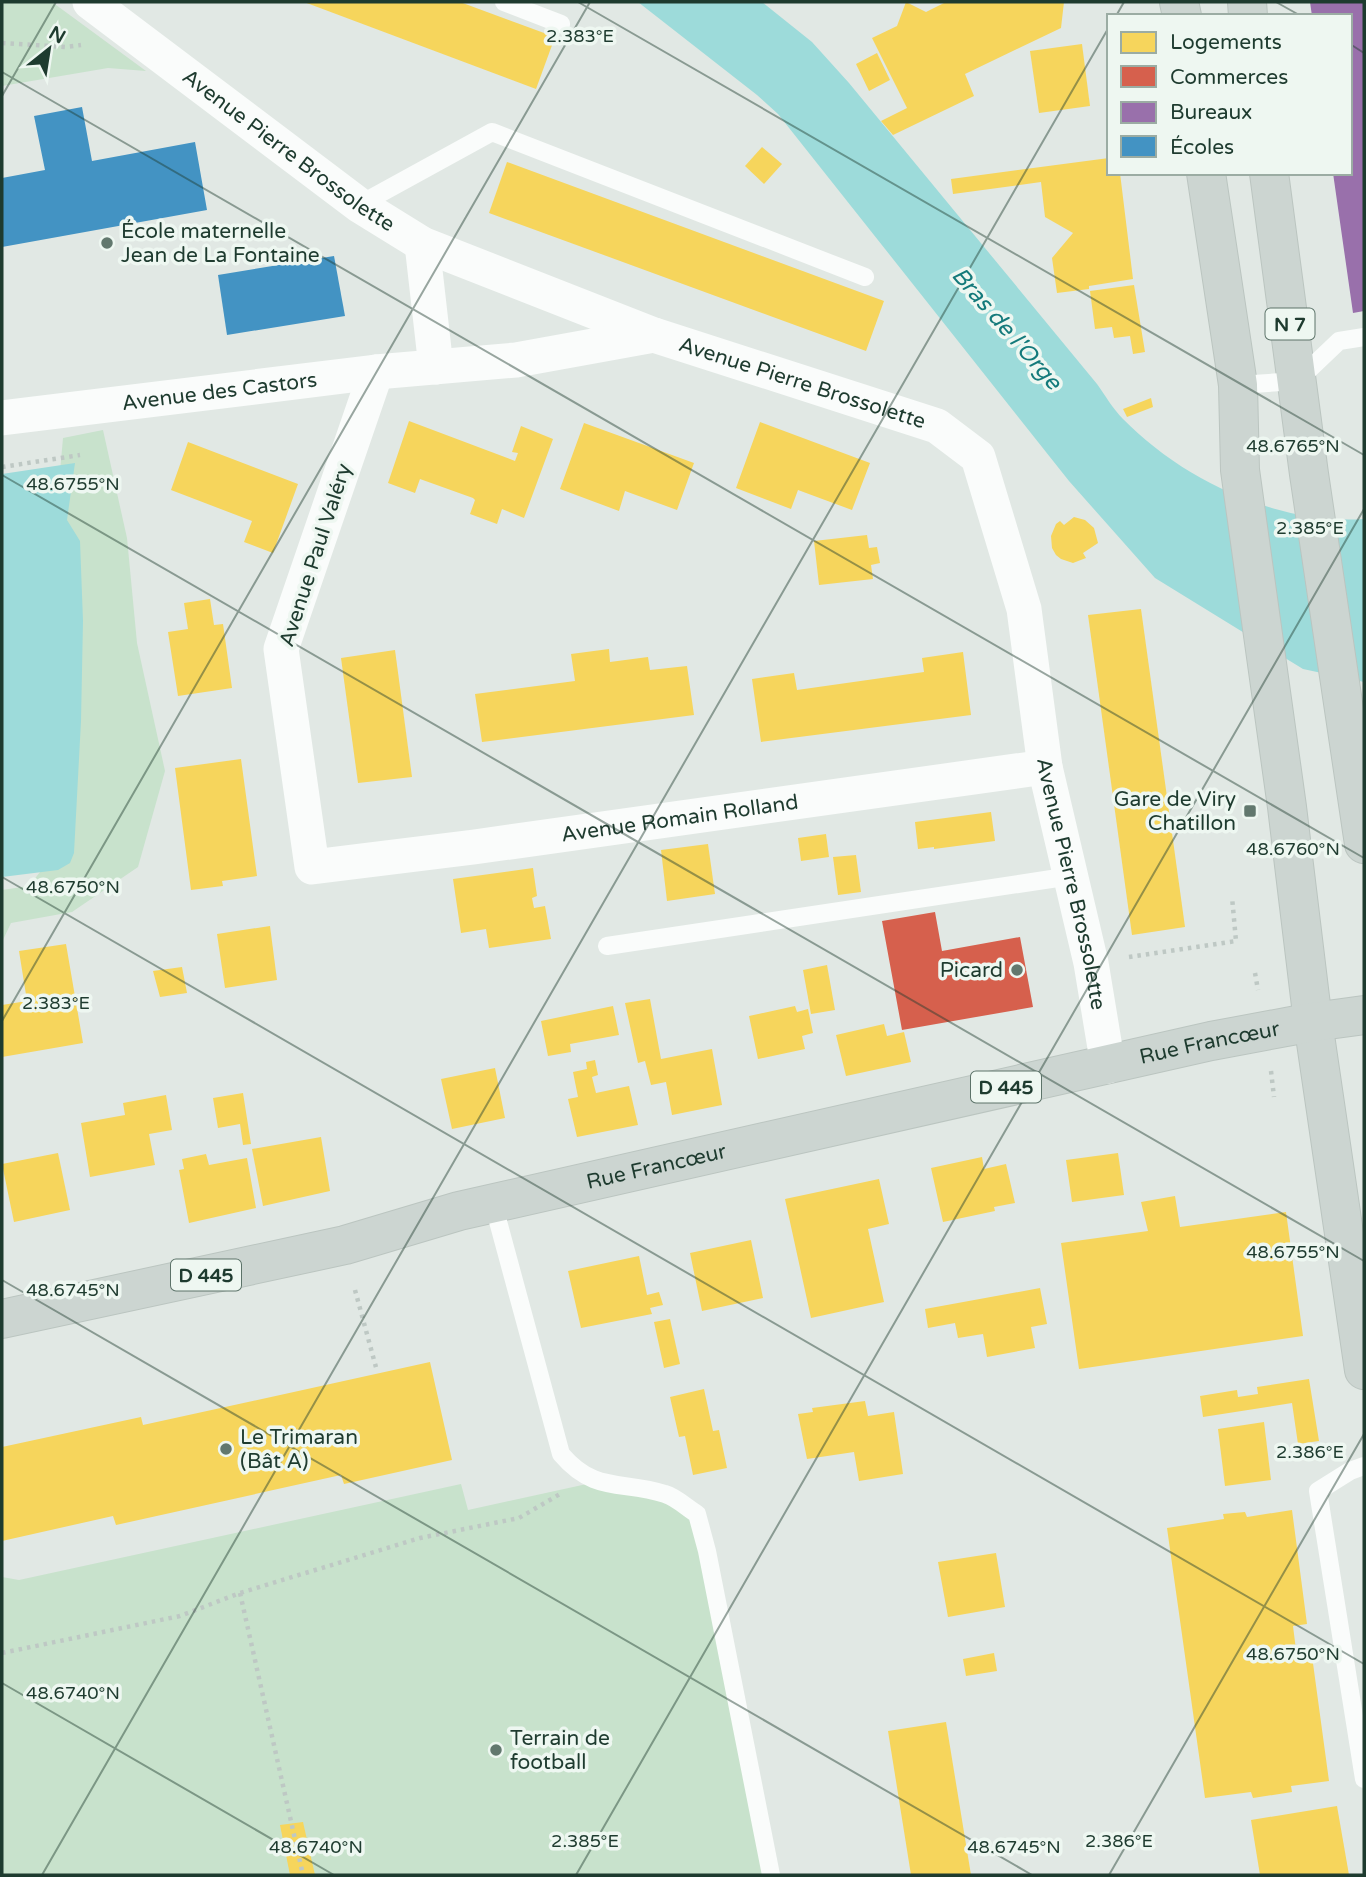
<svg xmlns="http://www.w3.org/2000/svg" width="1366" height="1877" viewBox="0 0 1366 1877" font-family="'Varela Round',sans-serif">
<rect width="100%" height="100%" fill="#e1e8e4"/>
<g fill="#c8e2cc">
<polygon points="2,2 52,2 146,71 108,68 2,86"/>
<polygon points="103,430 127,538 137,643 165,771 138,867 72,912 11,923 2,942 2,890 29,886 66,839 55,528 63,438"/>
<polygon points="596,1482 666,1494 697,1514 771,1875 2,1875 2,1577 19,1580 461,1484 468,1510"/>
</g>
<g fill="#9ddbda">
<path d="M638,2H762L812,42L849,83L1097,384C1105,395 1113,409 1123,419C1183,480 1277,525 1364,519V682L1303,669L1155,578L1069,481L778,114L757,95Z"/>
<polygon points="75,463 67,520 80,541 83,621 81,721 74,853 70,863 58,870 2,877 2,474"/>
</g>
<g fill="#f6d55c">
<polygon points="304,2 460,2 555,37 536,89"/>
<polygon points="906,2 926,12 946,2 1064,2 1061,28 965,74 974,96 893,135 881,121 907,108 872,38 897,26"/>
<polygon points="1082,44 1090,106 1039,113 1030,51"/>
<polygon points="877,53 890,80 869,91 856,64"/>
<polygon points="762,147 782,164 764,184 745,166"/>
<polygon points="1109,158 1109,173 1120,173 1133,279 1089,286 1089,289 1057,293 1052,258 1073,233 1045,217 1041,182 953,194 951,179"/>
<polygon points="507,162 884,301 866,351 489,213"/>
<polygon points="1134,285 1145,352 1133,354 1130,336 1114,338 1112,327 1095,329 1090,291"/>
<polygon points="1151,398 1153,407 1127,417 1123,409"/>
<polygon points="409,421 515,461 518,453 512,452 521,426 553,439 524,518 502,509 497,524 470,514 475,500 473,498 420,479 415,493 388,483"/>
<polygon points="760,422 870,463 852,510 798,490 791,509 736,488"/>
<polygon points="584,423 694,463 677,510 625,491 619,511 560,489"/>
<polygon points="188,442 298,484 273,553 244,542 252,521 171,490"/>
<polygon points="1074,517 1085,520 1094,528 1098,543 1083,553 1086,558 1073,563 1061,559 1056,555 1052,548 1051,536 1056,524 1060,521 1064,525"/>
<polygon points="867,535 869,548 877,547 880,563 871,565 873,579 819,585 814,541"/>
<polygon points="210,599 214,625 223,624 232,688 178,696 168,632 188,629 184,603"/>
<polygon points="1141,609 1185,927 1132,935 1088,615"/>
<polygon points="609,649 610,662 648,657 650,670 687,666 694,715 482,742 475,694 575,681 571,654"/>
<polygon points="395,650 412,777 358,783 341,658"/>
<polygon points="963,652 971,715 761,742 752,679 794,673 797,690 924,672 922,658"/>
<polygon points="241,759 257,876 222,881 223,886 191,890 175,768"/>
<polygon points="991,812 995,841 934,849 934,847 918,849 915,822"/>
<polygon points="826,834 829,857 801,861 798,838"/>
<polygon points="708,844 715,894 667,901 661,850"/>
<polygon points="856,855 861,892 838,895 833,857"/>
<polygon points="533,868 537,896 532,898 534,908 545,906 551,939 489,948 486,929 461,933 453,879"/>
<polygon points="270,926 277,980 225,988 217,934"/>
<polygon points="66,944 83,1043 2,1057 2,1005 27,1001 19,951"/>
<polygon points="827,965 835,1010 811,1014 803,970"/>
<polygon points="182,967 187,993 160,997 153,971"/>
<polygon points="650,999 661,1059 712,1049 722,1105 672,1115 666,1082 651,1085 645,1061 638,1063 625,1003"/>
<polygon points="613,1006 619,1035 570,1044 571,1052 548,1056 541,1021"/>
<polygon points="795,1006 797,1012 808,1009 813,1033 802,1036 805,1049 758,1059 749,1016"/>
<polygon points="884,1024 887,1036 904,1032 911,1062 846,1076 836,1035"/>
<polygon points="595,1060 598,1075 592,1077 596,1093 629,1086 638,1125 577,1137 568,1099 578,1097 573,1072 587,1069 586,1062"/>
<polygon points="495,1068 505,1118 452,1129 441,1079"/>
<polygon points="243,1093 251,1144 243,1145 240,1124 218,1128 213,1098"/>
<polygon points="166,1095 172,1130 149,1134 155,1165 90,1177 81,1123 125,1115 123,1103"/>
<polygon points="321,1137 330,1191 263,1206 252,1149"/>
<polygon points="58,1153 70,1210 14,1222 2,1164"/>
<polygon points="1118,1153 1124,1195 1072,1202 1066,1160"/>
<polygon points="206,1154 209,1165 247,1158 256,1208 189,1223 179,1170 184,1169 182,1159"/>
<polygon points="982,1157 984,1169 1006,1164 1015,1203 994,1207 995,1211 943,1222 931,1168"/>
<polygon points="879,1179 889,1224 868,1229 884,1302 811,1318 785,1199"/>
<polygon points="1175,1196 1180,1227 1286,1212 1303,1336 1079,1369 1061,1243 1148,1231 1141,1202"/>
<polygon points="751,1240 763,1298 702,1311 690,1253"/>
<polygon points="639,1256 647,1295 659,1292 663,1305 650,1308 652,1314 581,1328 568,1271"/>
<polygon points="1040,1288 1047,1324 1031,1327 1035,1348 987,1357 983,1334 958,1338 955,1323 928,1328 925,1309"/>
<polygon points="670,1319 680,1364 664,1368 654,1322"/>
<polygon points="430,1362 452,1460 344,1484 341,1475 116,1525 113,1516 2,1541 2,1447 141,1417 143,1425"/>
<polygon points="1309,1379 1319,1441 1298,1444 1292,1403 1203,1417 1200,1396 1237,1390 1238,1397 1258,1394 1257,1387"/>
<polygon points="704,1389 713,1431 719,1430 727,1468 693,1475 685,1436 679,1437 670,1397"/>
<polygon points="865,1401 868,1416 894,1412 903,1474 859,1481 854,1452 807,1459 798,1414 813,1412 812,1408"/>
<polygon points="1264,1422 1271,1480 1225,1486 1218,1429"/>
<polygon points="1292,1510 1307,1624 1293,1626 1297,1658 1312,1656 1329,1781 1291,1786 1292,1792 1253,1798 1251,1792 1205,1798 1167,1528 1224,1519 1223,1514 1245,1512 1247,1517"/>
<polygon points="996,1553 1005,1607 948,1617 938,1562"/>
<polygon points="994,1653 997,1671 966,1676 963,1659"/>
<polygon points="946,1722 971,1875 911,1875 888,1731"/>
<polygon points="1337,1806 1349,1875 1260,1875 1251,1820"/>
<polygon points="303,1822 315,1875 290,1875 280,1825"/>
</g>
<polygon fill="#d6604d" points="935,912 942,951 1020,937 1033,1007 902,1030 882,921"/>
<polygon fill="#9970ab" points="1310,2 1364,2 1364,311 1353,313 1333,173 1350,173 1350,16 1312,16"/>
<g fill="#4393c3">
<polygon points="82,107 92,161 195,142 207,210 2,247 2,178 45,170 34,116"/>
<polygon points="334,256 345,316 227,335 218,275"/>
</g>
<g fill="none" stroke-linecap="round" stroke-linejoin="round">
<g stroke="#bbc5c0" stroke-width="40">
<g id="primary">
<polyline points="1179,2 1182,16"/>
<polyline points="1247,2 1248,16"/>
<polyline points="1206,173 1238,385 1240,470 1287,807 1313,1022 1364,1370"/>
<polyline points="1269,173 1309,474 1364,844"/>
<path id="s4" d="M2,1319L345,1245L459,1211L1211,1041L1313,1022L1364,1015"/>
</g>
</g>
<g stroke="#bec8c4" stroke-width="4.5" stroke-dasharray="3.5 5" stroke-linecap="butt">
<polyline points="2,43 66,47 81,45"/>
<polyline points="2,467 80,455"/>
<polyline points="1129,957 1236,941 1232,897"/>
<polyline points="1255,973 1258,990"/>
<polyline points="1271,1071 1274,1097"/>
<polyline points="355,1290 377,1371"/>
<polyline points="240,1593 303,1875"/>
<polyline points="2,1653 180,1616 240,1593 420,1538 519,1518 560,1494"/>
</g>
<g stroke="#fafcfb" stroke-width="18">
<polyline points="504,2 561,24"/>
<polyline points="359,205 492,132 865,277"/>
<polyline points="1238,385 1297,381 1339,341 1364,337"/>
<polyline points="607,946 1071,876"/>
<path d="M493,1203L561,1454C595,1494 622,1480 665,1494C676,1497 687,1508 697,1514L707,1551L771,1875"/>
<polyline points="1364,1466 1350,1471 1318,1491 1364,1779"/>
</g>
<g stroke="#fafcfb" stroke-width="35">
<path id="s1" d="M90,2L359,205L422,244L654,335L937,426L978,457L1024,609L1045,767L1091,963L1108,1066"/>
<polyline points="422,244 436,367"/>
<path id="s2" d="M376,372L281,649L312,867L474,847L1045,767"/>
<path id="s3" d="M2,418L376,372L516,360L654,335"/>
</g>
<use href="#primary" stroke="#ccd5d1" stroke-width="38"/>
</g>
<path fill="none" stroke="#1e3b2f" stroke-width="2" stroke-opacity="0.45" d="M578,2L1364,455M1276,2L1301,16M1116,16L1124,2M1350,44L1364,53M2,72L1364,858M2,96L56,2M2,475L1364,1261M2,877L1364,1664M2,1021L590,2M2,1280L1032,1875M2,1683L334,1875M42,1875L1109,27M576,1875L1364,509M1109,1875L1364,1434"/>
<g fill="#62786e" stroke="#eef7f1" stroke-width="2.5">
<circle cx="107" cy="243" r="7"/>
<rect x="1243" y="804" width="14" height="14" rx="3.5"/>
<circle cx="1017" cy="970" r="7"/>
<circle cx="226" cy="1449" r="7"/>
<circle cx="496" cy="1750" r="7"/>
</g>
<g text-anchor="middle" stroke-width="7" stroke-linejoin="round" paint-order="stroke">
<g fill="#eef7f1" stroke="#5c7369" stroke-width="2">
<rect x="1265.5" y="308.5" width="49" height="31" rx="5"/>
<rect x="971" y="1071.5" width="70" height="31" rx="5"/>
<rect x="171" y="1259.5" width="70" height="31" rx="5"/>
</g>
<g font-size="19" font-weight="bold" fill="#1e3b2f">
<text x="1290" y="331">N 7</text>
<text x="1006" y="1094">D 445</text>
<text x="206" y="1282">D 445</text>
</g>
<g font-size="21" fill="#1e3b2f" stroke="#eef7f1">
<text dy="7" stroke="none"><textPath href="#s1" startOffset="248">Avenue Pierre Brossolette</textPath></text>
<text dy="7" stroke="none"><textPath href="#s1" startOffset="816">Avenue Pierre Brossolette</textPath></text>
<text dy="7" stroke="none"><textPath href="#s3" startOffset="219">Avenue des Castors</textPath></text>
<text transform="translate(315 555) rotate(-72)" y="7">Avenue Paul Valéry</text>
<text dy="7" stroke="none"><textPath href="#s2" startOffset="884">Avenue Romain Rolland</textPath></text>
<text dy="7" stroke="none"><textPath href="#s1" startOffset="1447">Avenue Pierre Brossolette</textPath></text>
<text dy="7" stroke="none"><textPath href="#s4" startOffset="1239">Rue Francœur</textPath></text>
<text dy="7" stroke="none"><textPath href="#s4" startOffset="672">Rue Francœur</textPath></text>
</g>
<g font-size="21" fill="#1e3b2f" stroke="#eef7f1" text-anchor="start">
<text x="121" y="238">École maternelle<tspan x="121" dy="24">Jean de La Fontaine</tspan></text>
<text x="1236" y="806" text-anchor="end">Gare de Viry<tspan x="1236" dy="24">Chatillon</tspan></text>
<text x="1003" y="977" text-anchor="end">Picard</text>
<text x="240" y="1444">Le Trimaran<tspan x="240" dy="24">(Bât A)</tspan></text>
<text x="510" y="1745">Terrain de<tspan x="510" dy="24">football</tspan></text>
</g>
<g font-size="23" font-style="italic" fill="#147a7b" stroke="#eef7f1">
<text transform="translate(1007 328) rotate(49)" y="8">Bras de l'Orge</text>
</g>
</g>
<g font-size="18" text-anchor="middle" fill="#1e3b2f" stroke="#eef7f1" stroke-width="7" stroke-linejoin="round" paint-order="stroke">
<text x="580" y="42">2.383°E</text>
<text x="1293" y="452">48.6765°N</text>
<text x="73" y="490">48.6755°N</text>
<text x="1310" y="534">2.385°E</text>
<text x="1293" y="855">48.6760°N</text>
<text x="73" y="893">48.6750°N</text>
<text x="56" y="1009">2.383°E</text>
<text x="1293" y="1258">48.6755°N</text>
<text x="73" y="1296">48.6745°N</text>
<text x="1310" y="1458">2.386°E</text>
<text x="1293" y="1660">48.6750°N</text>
<text x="73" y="1699">48.6740°N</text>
<text x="585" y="1847">2.385°E</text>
<text x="1119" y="1847">2.386°E</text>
<text x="316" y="1853">48.6740°N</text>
<text x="1014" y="1853">48.6745°N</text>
</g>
<rect width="1366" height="1877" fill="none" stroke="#1e3b2f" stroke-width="7"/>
<rect x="1107" y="14" width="245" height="161" fill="#eef7f1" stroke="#9baca3" stroke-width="2"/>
<rect x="1121" y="32" width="35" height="21" fill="#f6d55c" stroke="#9baca3" stroke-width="2"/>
<text x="1170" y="49" font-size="21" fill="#1e3b2f">Logements</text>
<rect x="1121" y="66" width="35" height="21" fill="#d6604d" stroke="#9baca3" stroke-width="2"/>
<text x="1170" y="84" font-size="21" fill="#1e3b2f">Commerces</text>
<rect x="1121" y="102" width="35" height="21" fill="#9970ab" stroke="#9baca3" stroke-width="2"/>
<text x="1170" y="119" font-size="21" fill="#1e3b2f">Bureaux</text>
<rect x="1121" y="136" width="35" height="21" fill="#4393c3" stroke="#9baca3" stroke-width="2"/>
<text x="1170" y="154" font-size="21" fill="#1e3b2f">Écoles</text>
<g transform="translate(49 49) rotate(30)" stroke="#eef7f1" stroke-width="5" paint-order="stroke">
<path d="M0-5L12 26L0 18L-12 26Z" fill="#1e3b2f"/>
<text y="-10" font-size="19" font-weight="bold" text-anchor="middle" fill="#1e3b2f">N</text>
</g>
</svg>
